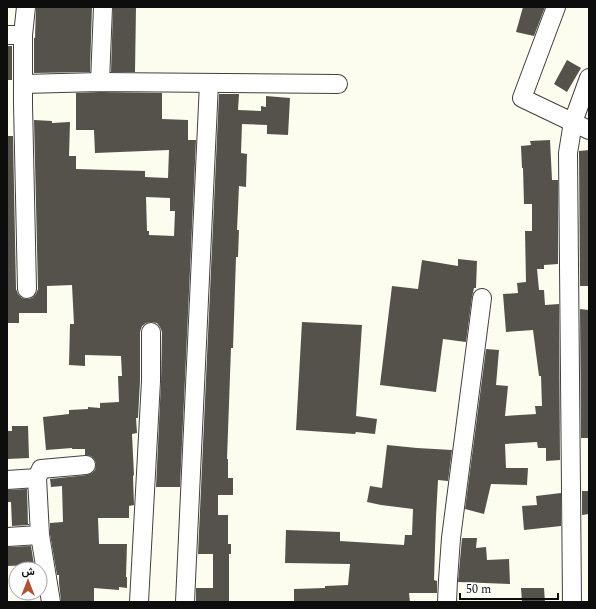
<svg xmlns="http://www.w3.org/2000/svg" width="596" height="609" viewBox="0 0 596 609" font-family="Spectral,Vazirmatn,serif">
<rect width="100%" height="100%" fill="#fcfdef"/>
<g fill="#55524b" fill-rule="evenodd">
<polygon points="36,7 92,7 90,72 34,73 34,38 35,38"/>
<polygon points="113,7 136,7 135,72 111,72"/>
<polygon points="523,7 545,7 534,36 516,32"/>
<rect x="7" y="46" width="5" height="34"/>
<polygon points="567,60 581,68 567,92 554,84"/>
<path d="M100,92L162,93V119L188,120V140H196L180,487H156L161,382L162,332L160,327L157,323L151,322L146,323L142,326L140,332V381L138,418H136L137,433L132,434L134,475L133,476L134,505L129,506V518H98L99,544H127L126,577H127V588L119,587V590L94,588V602H71L61,601L59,583V575H57L50,534V523L63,522L62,486L51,487L50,479L87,475L92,473L95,470L96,464L94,459L91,456L85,455V449H72V448L46,450L43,417L69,414V410L88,409V407L100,408V403L119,402L118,376H122L121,356L85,355V366L69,365L70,324H74L72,285L47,286V313H19V323H7V136H13L16,289L18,294L22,298L28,299L32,298L36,294L38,289L34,120L52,121V123L70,122L69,156H76V169L145,171V177L168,178L169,150L95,153L94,130H76V93ZM146,197L170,198V211H175L174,236L149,235V231H147Z"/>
<polygon points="219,94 239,94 238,110 261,111 261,106 266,107 266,96 290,98 288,135 267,134 267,125 242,124 241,153 247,154 246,187 239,186 237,230 239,230 238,257 236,257 233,348 231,348 227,459 228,459 228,478 233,478 233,495 218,495 218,515 228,515 228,544 231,544 231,554 229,554 229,602 196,602 196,588 213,588 213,554 198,554"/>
<polygon points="550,140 552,180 558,180 558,264 544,265 544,269 537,269 539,290 544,290 545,305 559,304 560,460 546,461 546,448 538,448 537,442 505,444 506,468 528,468 527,485 491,484 484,514 465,509 486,349 499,350 496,385 508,386 505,416 536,414 535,406 542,406 541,376 539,376 533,330 506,332 503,294 518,293 517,283 526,282 525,231 532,231 532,204 524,204 523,168 522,168 521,146 531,145 530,141"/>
<polygon points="589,150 589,286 580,286 579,154 579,151"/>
<polygon points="458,259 477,261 476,288 474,288 472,297 466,342 443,339 436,392 380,385 392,286 418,289 422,260 458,266"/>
<polygon points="580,309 589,310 589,344 588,344 588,378 589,378 589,438 581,438"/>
<polygon points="302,322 362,325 356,416 377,419 375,434 356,432 355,434 296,430"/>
<polygon points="12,426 28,426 29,458 7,459 7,431 12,431"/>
<polygon points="387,445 417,448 452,450 448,481 438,480 436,517 434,580 437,581 437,593 409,593 410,602 294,602 294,589 325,588 325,586 348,585 350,564 285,563 286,530 340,532 340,541 404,545 405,535 412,535 413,509 381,505 367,502 370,486 382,488"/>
<polygon points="27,489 28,524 29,524 29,525 12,526 11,502 7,502 7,490"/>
<polygon points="582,491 589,491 589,514 582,515"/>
<polygon points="561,493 561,526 524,530 522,506 537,505 536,496"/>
<polygon points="462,538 477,538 476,548 486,547 487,560 509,559 510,584 458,582"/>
<polygon points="31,546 34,565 7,566 7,547"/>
<polygon points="521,588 544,588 545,602 522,602"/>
</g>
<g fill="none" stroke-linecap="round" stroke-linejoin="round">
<g stroke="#404040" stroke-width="20">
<g id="minor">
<polyline points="26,7 23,35 23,104 27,289"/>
<polyline points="556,7 522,98 589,130"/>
<polyline points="7,35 23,35"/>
<polyline points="100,82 103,7"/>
<polyline points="23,84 100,82 338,84"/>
<polyline points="7,480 37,478"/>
<polyline points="7,537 40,535"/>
<polyline points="51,602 40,535 37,478 41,469 86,465"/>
<polyline points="139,602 151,381 151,332"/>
<polyline points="185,602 209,83"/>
<polyline points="447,602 448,580 451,538 482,298"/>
<polyline points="572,602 568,153 573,122 589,78"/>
</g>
</g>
<use href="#minor" stroke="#fff" stroke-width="18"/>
</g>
<rect width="596" height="609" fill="none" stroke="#0d0d0d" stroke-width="16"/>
<g transform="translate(28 581)"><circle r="19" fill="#ffffff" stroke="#9e9e9e"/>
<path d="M0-3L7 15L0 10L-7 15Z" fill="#af5333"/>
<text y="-6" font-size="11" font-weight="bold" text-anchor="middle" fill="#0d0d0d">ش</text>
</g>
<path d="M460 593v6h98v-6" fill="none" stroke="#0d0d0d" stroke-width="2"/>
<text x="466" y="593" font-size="12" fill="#0d0d0d" stroke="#ffffff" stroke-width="3" paint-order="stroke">50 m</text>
</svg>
